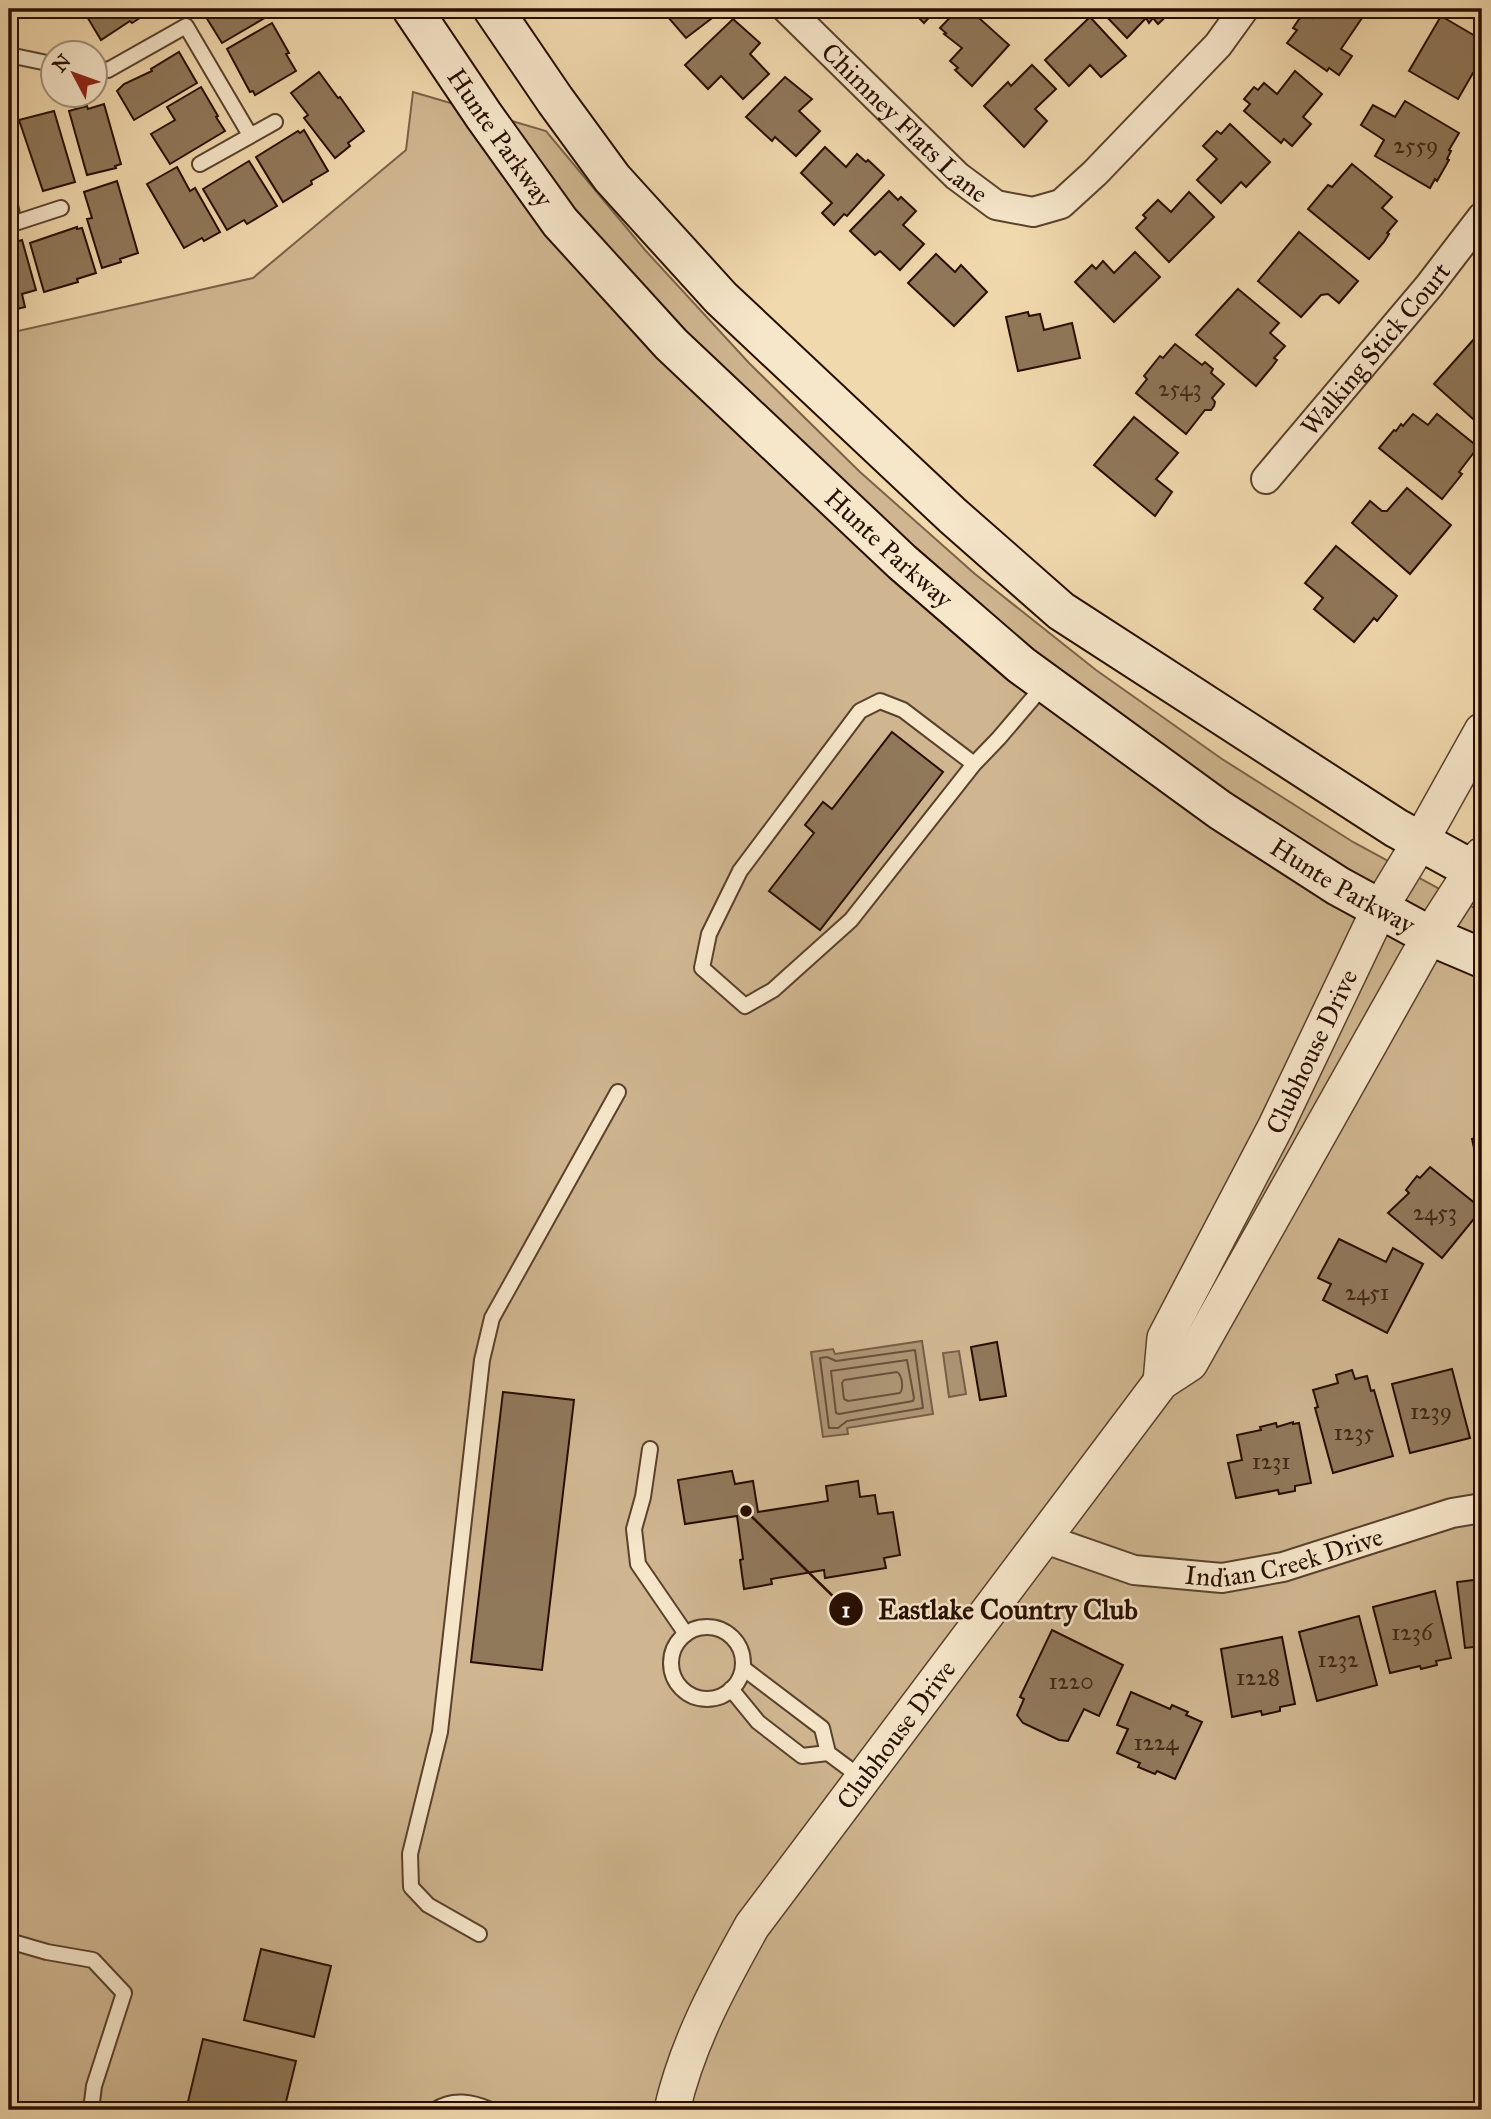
<svg xmlns="http://www.w3.org/2000/svg" width="1491" height="2119" viewBox="0 0 1491 2119" font-family="'IM FELL Great Primer',serif">
<rect width="100%" height="100%" fill="#f1d9ae"/>
<filter id="stains"><feTurbulence type="fractalNoise" baseFrequency=".00286" numOctaves="4"/><feColorMatrix values="0 0 0 0 .2 0 0 0 0 .09 0 0 0 0 .02 0 0 0 .5 -.17"/></filter>
<radialGradient id="worn" r=".72"><stop offset=".6" stop-color="#630" stop-opacity="0"/><stop offset="1" stop-color="#630" stop-opacity=".3"/></radialGradient>
<polygon fill="#cfb690" stroke="#7b6248" stroke-width="2" points="413,92 546,131 645,250 749,363 860,472 975,574 1096,670 1222,759 1353,842 1482,912 1482,2110 9,2110 9,333 253,278 406,150"/>
<g fill="#ac9473" stroke="#775e45" stroke-width="2">
<polygon points="922,1341 933,1414 847,1428 848,1434 823,1437 811,1352 833,1349 835,1354"/>
<polygon points="959,1351 966,1394 949,1397 943,1353"/>
</g>
<g fill="none" stroke-linecap="round" stroke-linejoin="round">
<g stroke="#6a513a" stroke-width="2">
<polygon points="915,1350 923,1408 847,1421 838,1428 829,1428 820,1358 827,1357 836,1361"/>
<polygon points="907,1360 914,1398 913,1401 839,1414 836,1413 831,1371"/>
<path d="M897,1372C902,1375 904,1388 900,1393L848,1401L844,1399L842,1383L844,1380Z"/>
</g>
</g>
<g fill="#90785a" stroke="#270e00" stroke-width="2">
<polygon points="85,9 151,9 146,14 132,23 130,21 101,40 83,10"/>
<polygon points="201,9 263,9 268,16 222,43"/>
<polygon points="661,9 724,9 686,38"/>
<polygon points="910,9 937,9 924,23"/>
<polygon points="958,9 969,9 1009,45 972,86 955,70 958,68 950,61 962,48 944,34 946,33 940,28"/>
<polygon points="1105,9 1174,9 1158,24 1153,18 1149,23 1146,18 1127,38 1102,12"/>
<polygon points="1319,9 1349,9 1362,18 1341,49 1352,56 1339,75 1329,68 1327,71 1287,43 1297,30 1293,28 1304,12 1313,18"/>
<polygon points="1466,9 1482,9 1482,18"/>
<polygon points="1441,16 1482,40 1482,73 1473,73 1458,99 1409,71"/>
<polygon points="1090,17 1126,56 1101,77 1090,65 1069,86 1045,60"/>
<polygon points="733,19 760,43 750,54 769,74 743,99 721,76 708,89 685,65"/>
<polygon points="272,23 289,53 286,54 296,71 255,95 253,91 250,92 227,49"/>
<polygon points="179,52 197,83 134,120 117,91 124,84 152,71 151,69"/>
<polygon points="1032,65 1056,89 1035,109 1047,121 1024,147 984,106 1008,82 1011,86"/>
<polygon points="1295,71 1322,94 1303,117 1311,124 1292,146 1284,139 1281,143 1244,111 1250,104 1244,99 1254,87 1258,90 1264,83 1277,94"/>
<polygon points="319,72 338,98 340,97 364,131 348,143 350,146 335,158 304,118 308,115 291,93"/>
<polygon points="785,77 812,99 799,111 820,131 796,156 775,137 772,141 746,117"/>
<polygon points="201,87 218,116 216,117 225,131 170,164 151,134 175,120 167,107"/>
<polygon points="1405,101 1459,133 1449,150 1451,151 1447,159 1449,160 1437,181 1435,179 1430,188 1375,156 1384,140 1361,125 1373,105 1395,117"/>
<polygon points="104,104 121,164 115,166 116,168 87,175 69,111 87,106 88,109"/>
<polygon points="54,111 75,182 43,191 19,120"/>
<polygon points="1230,124 1270,162 1246,187 1241,182 1221,203 1197,180 1217,159 1203,146 1217,131 1221,134"/>
<polygon points="304,130 328,171 311,181 312,184 283,202 256,157 298,131 300,133"/>
<polygon points="825,147 846,167 857,154 866,162 868,160 884,175 847,216 844,214 834,225 822,213 832,203 801,173"/>
<polygon points="249,161 277,206 247,224 244,220 227,230 203,189"/>
<polygon points="1352,164 1392,197 1382,208 1397,221 1387,233 1389,234 1384,242 1369,259 1308,209 1328,185 1332,187"/>
<polygon points="177,167 190,191 195,188 220,232 204,241 202,238 184,248 147,184"/>
<polygon points="117,181 138,253 120,259 121,262 102,268 87,219 92,218 84,192"/>
<polygon points="889,191 898,200 901,197 916,211 903,225 924,244 900,270 880,251 875,255 850,231"/>
<polygon points="1189,192 1214,217 1169,262 1136,228 1146,218 1143,215 1158,200 1171,212"/>
<polygon points="77,227 77,229 82,228 96,273 77,279 78,282 44,292 30,243"/>
<polygon points="1299,232 1358,281 1339,303 1328,294 1321,295 1301,317 1258,281"/>
<polygon points="22,240 36,290 22,294 25,307 9,311 9,244"/>
<polygon points="1135,252 1160,277 1114,322 1075,282 1092,265 1096,269 1103,261 1114,273"/>
<polygon points="936,254 955,272 961,265 987,292 954,326 908,283"/>
<polygon points="1238,289 1279,323 1270,333 1285,346 1274,358 1277,360 1272,367 1256,386 1196,335"/>
<polygon points="1028,312 1029,316 1040,314 1044,330 1072,323 1080,358 1018,371 1006,317"/>
<polygon points="1475,338 1482,344 1482,427 1434,384"/>
<polygon points="1175,344 1202,365 1205,362 1213,369 1211,373 1224,384 1212,398 1215,402 1214,406 1211,410 1205,410 1186,434 1136,393 1147,379 1144,376 1160,356 1163,358"/>
<polygon points="1413,414 1428,425 1437,414 1478,447 1459,472 1462,474 1442,499 1379,448 1394,430 1396,431 1401,424 1403,426"/>
<polygon points="1134,417 1178,453 1156,479 1172,492 1155,516 1094,465"/>
<polygon points="1407,488 1451,525 1410,574 1352,523 1370,501 1382,511 1387,511"/>
<polygon points="1336,546 1397,596 1377,621 1374,618 1354,642 1314,609 1323,598 1305,583"/>
<polygon points="892,732 943,772 820,930 769,891 814,833 805,825 823,802 832,809"/>
<polygon points="1482,1136 1482,1184 1472,1139"/>
<polygon points="1430,1167 1482,1209 1442,1258 1388,1213 1409,1193 1406,1190 1417,1176 1420,1178"/>
<polygon points="1339,1239 1386,1262 1393,1248 1423,1264 1387,1333 1323,1300 1331,1284 1318,1278"/>
<polygon points="997,1342 1006,1396 980,1400 971,1347"/>
<polygon points="1452,1369 1470,1438 1410,1453 1392,1384"/>
<polygon points="1352,1370 1355,1379 1367,1376 1371,1391 1374,1390 1393,1456 1333,1473 1315,1408 1318,1407 1313,1390 1338,1383 1336,1375"/>
<polygon points="503,1392 574,1400 542,1670 471,1662"/>
<polygon points="1293,1422 1293,1424 1299,1423 1311,1483 1295,1486 1295,1491 1279,1494 1278,1490 1236,1498 1228,1463 1242,1460 1237,1435 1261,1430 1260,1427 1276,1423 1277,1427"/>
<polygon points="732,1471 735,1484 753,1481 758,1512 828,1501 826,1486 858,1481 860,1497 875,1495 878,1514 893,1512 900,1555 884,1558 886,1568 825,1578 824,1570 771,1579 772,1584 744,1589 740,1560 743,1559 737,1516 685,1524 678,1480"/>
<polygon points="1482,1579 1482,1646 1465,1648 1457,1582"/>
<polygon points="1435,1591 1451,1658 1436,1661 1437,1665 1421,1669 1420,1666 1390,1673 1373,1607"/>
<polygon points="1359,1616 1377,1685 1317,1701 1299,1632"/>
<polygon points="1052,1630 1123,1665 1099,1716 1084,1709 1068,1741 1059,1740 1023,1723 1017,1715 1024,1699 1020,1697"/>
<polygon points="1282,1637 1295,1704 1280,1707 1280,1711 1262,1715 1261,1711 1232,1717 1221,1649"/>
<polygon points="1131,1692 1170,1709 1172,1705 1188,1712 1186,1715 1202,1722 1175,1779 1157,1771 1155,1774 1138,1767 1140,1763 1117,1753 1128,1729 1117,1725"/>
<polygon points="261,1949 331,1966 314,2037 244,2020"/>
<polygon points="203,2039 296,2061 284,2110 186,2110"/>
</g>
<g fill="none" stroke-linecap="round" stroke-linejoin="round">
<g stroke="#5a412c" stroke-width="18">
<g id="service">
<polyline points="9,55 52,64"/>
<polyline points="94,68 108,70 186,26 250,135"/>
<polyline points="200,164 275,122"/>
<polyline points="9,201 14,223"/>
<polyline points="9,225 61,208"/>
<polyline points="974,764 903,710 880,701 860,711 740,871 709,934 702,968 745,1006 773,990 851,920 974,764 999,738 1045,684"/>
<polyline points="650,1449 643,1497 634,1529 638,1564 686,1634"/>
<circle cx="707" cy="1663" r="36"/>
<polyline points="743,1668 822,1728 828,1753 863,1779"/>
<polyline points="731,1689 758,1722 802,1756 828,1753"/>
<polyline points="479,1934 428,1905 411,1887 410,1854 440,1732 482,1360 492,1318 618,1092"/>
<polyline points="9,1941 47,1952 93,1960 124,1993 94,2086 91,2110"/>
<path d="M435,2110C453,2098 472,2102 491,2110"/>
</g>
</g>
<g stroke="#5a412c" stroke-width="32">
<g id="minor">
<path id="s1" d="M787,9L957,176L996,205L1033,212L1061,204L1095,173L1218,45L1244,9"/>
<path id="s2" d="M1266,479L1429,286L1482,217"/>
<path id="s3" d="M1045,1539L1134,1570L1222,1578L1283,1567L1452,1513L1482,1508"/>
</g>
</g>
<g stroke="#5a412c" stroke-width="38">
<g id="tertiary">
<path id="s4" d="M1161,1382L1165,1338L1276,1126L1380,908L1420,842L1482,731"/>
<path id="s5" d="M672,2110C687,2044 719,1985 752,1926L1161,1382L1190,1363L1430,936L1482,855"/>
</g>
</g>
<g stroke="#270e00" stroke-width="42">
<g id="secondary">
<path id="s6" d="M412,9L484,116L560,222L671,344L902,562L1021,665L1220,810L1338,886L1430,936L1482,958"/>
<polyline points="493,9 555,100 612,178 721,298 953,516 1061,611 1396,828 1482,875"/>
</g>
</g>
<use href="#service" stroke="#f6e6ca" stroke-width="14"/>
<use href="#minor" stroke="#f6e6ca" stroke-width="28"/>
<use href="#tertiary" stroke="#f6e6ca" stroke-width="35"/>
<use href="#secondary" stroke="#f6e6ca" stroke-width="38"/>
</g>
<g text-anchor="middle" stroke-width="5" stroke-linejoin="round" paint-order="stroke">
<g font-size="23" fill="#412816">
<text x="1416" y="153">2559</text>
<text x="1180" y="396">2543</text>
<text x="1435" y="1220">2453</text>
<text x="1367" y="1300">2451</text>
<text x="1431" y="1419">1239</text>
<text x="1354" y="1440">1235</text>
<text x="1271" y="1469">1231</text>
<text x="1412" y="1640">1236</text>
<text x="1338" y="1667">1232</text>
<text x="1258" y="1685">1228</text>
<text x="1071" y="1689">1220</text>
<text x="1156" y="1750">1224</text>
</g>
<g font-size="26" fill="#270e00" stroke="#f6e6ca">
<text dy="9" stroke="none"><textPath href="#s1" startOffset="164">Chimney Flats Lane</textPath></text>
<text dy="9" stroke="none"><textPath href="#s6" startOffset="156">Hunte Parkway</textPath></text>
<text dy="9" stroke="none"><textPath href="#s2" startOffset="170">Walking Stick Court</textPath></text>
<text dy="9" stroke="none"><textPath href="#s6" startOffset="723">Hunte Parkway</textPath></text>
<text dy="9" stroke="none"><textPath href="#s6" startOffset="1290">Hunte Parkway</textPath></text>
<text dy="9" stroke="none"><textPath href="#s4" startOffset="366">Clubhouse Drive</textPath></text>
<text dy="9" stroke="none"><textPath href="#s3" startOffset="247">Indian Creek Drive</textPath></text>
<text dy="9" stroke="none"><textPath href="#s5" startOffset="441">Clubhouse Drive</textPath></text>
</g>
</g>
<path fill="none" stroke="#270e00" stroke-width="2.5" d="M746 1511L846 1609"/>
<g fill="#270e00" stroke="#f6e6ca" stroke-width="2.5">
<circle cx="746" cy="1511" r="7"/>
<circle cx="846" cy="1609" r="18"/>
</g>
<g font-size="21" text-anchor="middle" font-weight="bold" fill="#fff">
<text x="846" y="1617">1</text>
</g>
<g font-size="28" text-anchor="middle" font-weight="bold" fill="#270e00" stroke="#f6e6ca" stroke-width="5" stroke-linejoin="round" paint-order="stroke">
<text x="1008" y="1619">Eastlake Country Club</text>
</g>
<rect width="1491" height="2119" fill="none" stroke="#f1d9ae" stroke-width="35"/>
<rect x="10" y="10" width="1470" height="2098" fill="none" stroke="#270e00" stroke-width="3.5"/>
<rect x="18" y="18" width="1456" height="2084" fill="none" stroke="#270e00" stroke-width="2"/>
<g transform="translate(74 74) rotate(311)"><circle r="33" fill="#f6e6ca" stroke="#a39079" stroke-width="2"/>
<path d="M0-5L12 26L0 18L-12 26Z" fill="#8f2418"/>
<text y="-10" font-size="19" font-weight="bold" text-anchor="middle" fill="#270e00">N</text>
</g>
<rect width="100%" height="100%" filter="url(#stains)"/>
<rect width="100%" height="100%" fill="url(#worn)"/>
</svg>
